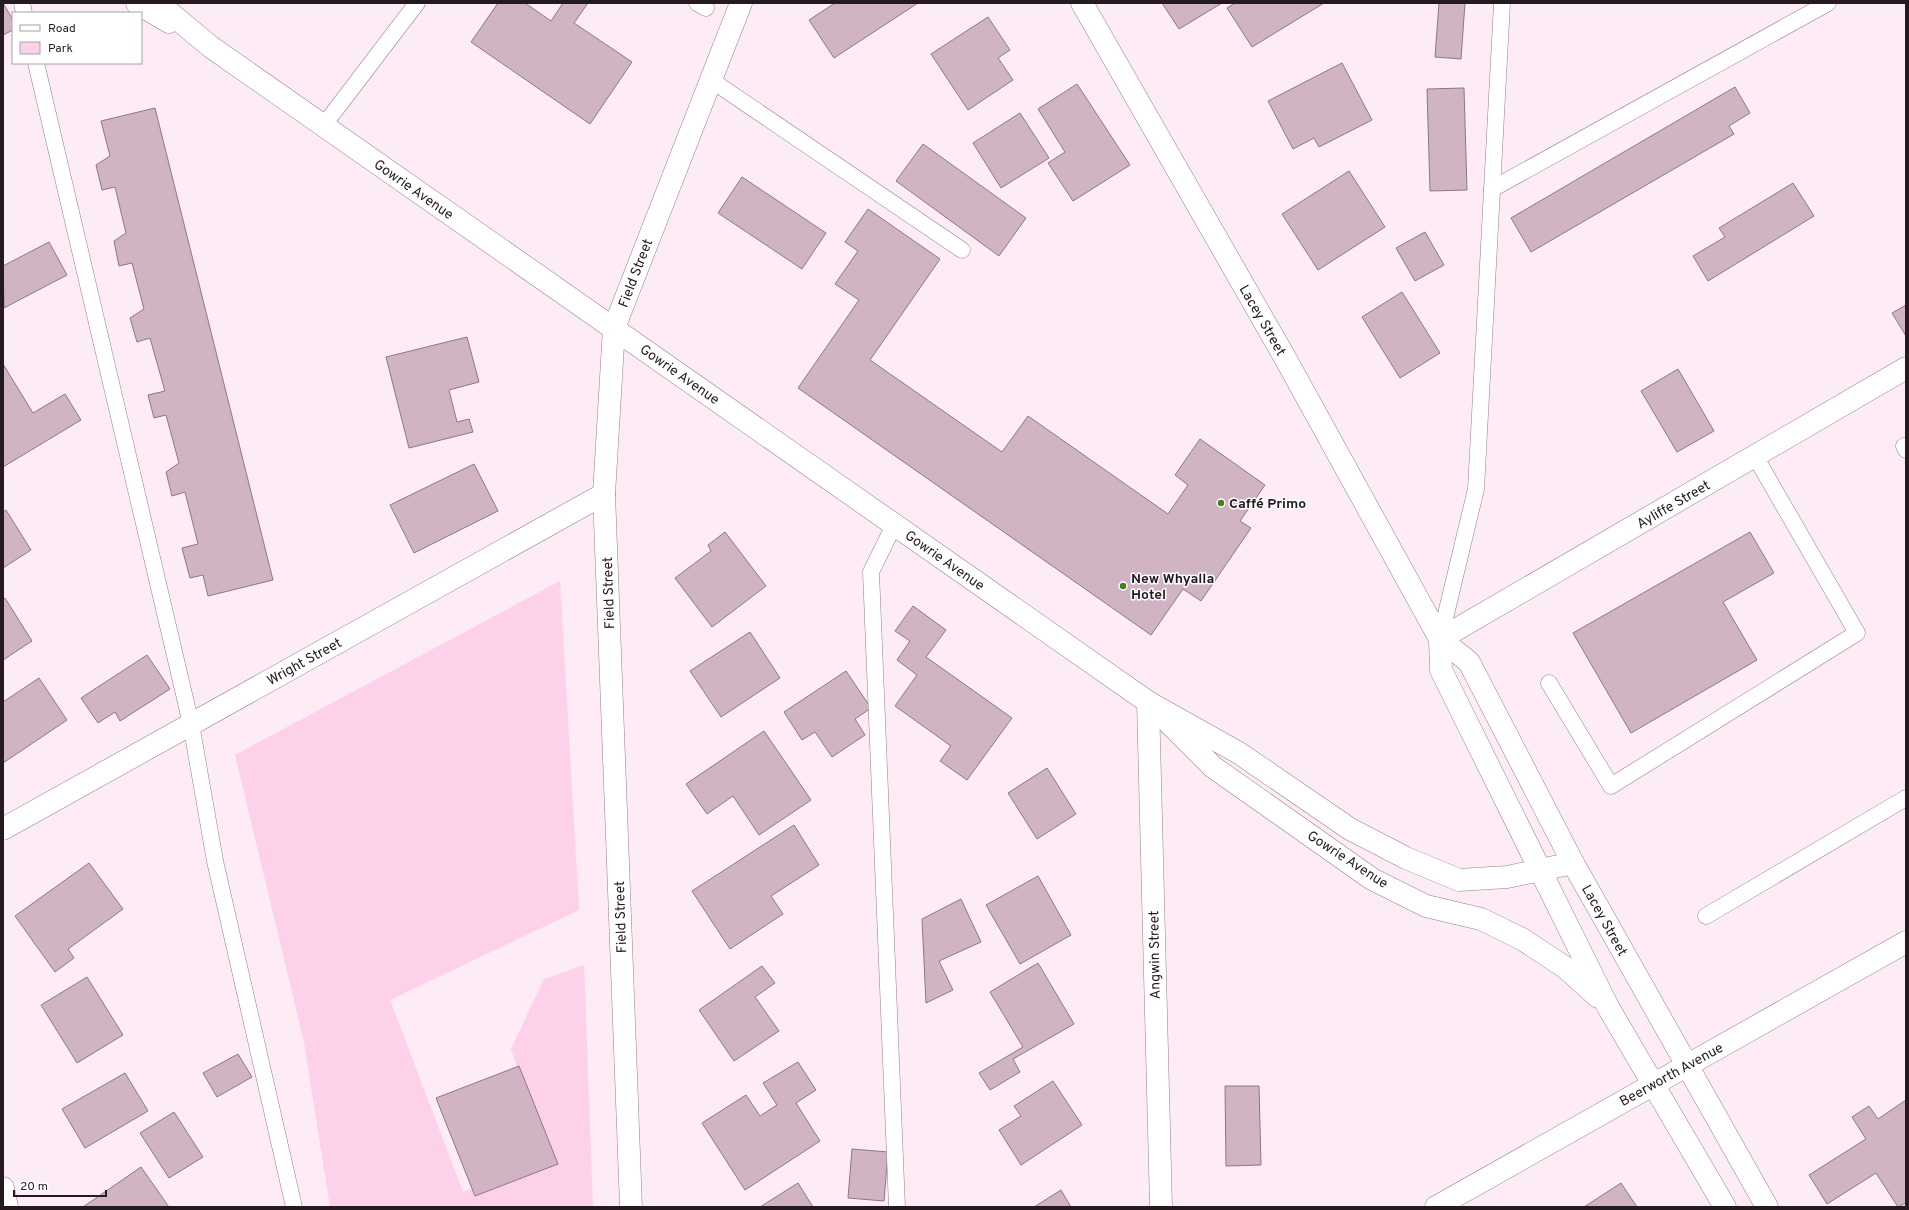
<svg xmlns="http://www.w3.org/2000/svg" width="1909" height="1210" viewBox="0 0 1909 1210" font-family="Overpass,sans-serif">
<rect width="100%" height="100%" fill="#fdebf5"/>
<polygon fill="#fcd1e9" points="560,581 579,910 390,1000 463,1192 546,1153 511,1049 544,979 584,965 593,1207 330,1207 304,1042 235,755"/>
<g fill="#d0b4c3" stroke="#907685">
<polygon points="3,3 13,20 13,30 3,35"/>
<polygon points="498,3 525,3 551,21 563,3 588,3 574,23 632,62 590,124 471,42"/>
<polygon points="835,3 918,3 834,58 809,20"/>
<polygon points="1162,3 1222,3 1179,29"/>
<polygon points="1235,3 1324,3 1252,47 1227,8"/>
<polygon points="1439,3 1465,3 1461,59 1435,57"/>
<polygon points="988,17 1010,50 998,58 1013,80 968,110 931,54"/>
<polygon points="1342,63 1372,120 1319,147 1314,138 1293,149 1268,101"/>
<polygon points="1077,84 1130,165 1073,201 1048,163 1065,152 1038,109"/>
<polygon points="1735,87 1750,113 1729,126 1734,134 1531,252 1511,218"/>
<polygon points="1464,88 1467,190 1430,191 1427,89"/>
<polygon points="155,108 273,580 208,596 203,575 190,578 182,548 198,544 185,492 172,496 166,472 179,463 166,415 154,418 148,395 165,391 150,338 137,342 130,318 144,309 132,263 119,266 114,241 126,233 115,187 102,190 96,165 110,156 101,121"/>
<polygon points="1020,113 1049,158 1001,188 973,143"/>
<polygon points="923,144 1026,218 999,256 896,181"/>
<polygon points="1349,171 1385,227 1318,270 1282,214"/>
<polygon points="742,177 826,233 802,269 718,213"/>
<polygon points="1793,183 1814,216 1708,281 1693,256 1725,237 1719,228"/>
<polygon points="868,209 940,259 870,360 1002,452 1028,416 1168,514 1188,485 1175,475 1200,439 1265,485 1240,521 1251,528 1201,601 1183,589 1151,635 798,388 859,300 835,284 858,251 845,242"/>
<polygon points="1425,232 1444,265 1415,281 1396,248"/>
<polygon points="49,242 67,275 4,308 3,266"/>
<polygon points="1402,292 1440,353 1400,378 1362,317"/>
<polygon points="1906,305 1906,336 1892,313"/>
<polygon points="467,337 479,382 449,390 457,422 469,419 473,432 409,448 386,357"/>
<polygon points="3,364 33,413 65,394 81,420 3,467"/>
<polygon points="1678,369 1714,431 1677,452 1641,391"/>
<polygon points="474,464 498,511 414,553 390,505"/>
<polygon points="6,510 31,550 3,568 3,512"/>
<polygon points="725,532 766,586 712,627 675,578 711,551 708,545"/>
<polygon points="1750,532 1774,573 1723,602 1757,660 1631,733 1573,633"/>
<polygon points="5,598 32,641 3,660 3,599"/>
<polygon points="913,606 946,630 926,657 1012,718 967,780 940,761 951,746 895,706 917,675 897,660 910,641 895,631"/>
<polygon points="750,632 780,678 721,717 690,671"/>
<polygon points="147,655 170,689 120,721 115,712 98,723 81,698"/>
<polygon points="846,671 871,708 855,719 865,735 832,757 815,732 802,740 784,712"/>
<polygon points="39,678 67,720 3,763 3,702"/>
<polygon points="764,731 811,800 759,835 733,796 707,814 686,784"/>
<polygon points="1047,768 1076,814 1037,839 1008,793"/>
<polygon points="794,825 819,865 771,896 783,914 730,949 692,891"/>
<polygon points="89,863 123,909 68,949 74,958 55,972 15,916"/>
<polygon points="1038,876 1071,935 1020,964 986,905"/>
<polygon points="961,899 981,942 939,961 953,990 926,1003 922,919"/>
<polygon points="1038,963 1074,1024 1013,1059 1020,1072 990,1090 979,1073 1023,1047 990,992"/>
<polygon points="762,966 775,983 755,997 779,1031 734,1061 699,1010"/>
<polygon points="87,977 123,1035 77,1063 41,1005"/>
<polygon points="238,1054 252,1077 217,1097 203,1073"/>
<polygon points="798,1062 816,1090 796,1103 820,1141 745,1190 702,1123 746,1095 760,1116 777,1105 763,1083"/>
<polygon points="519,1066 558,1164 475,1196 436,1098"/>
<polygon points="125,1073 148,1111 85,1148 62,1109"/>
<polygon points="1053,1081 1082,1125 1021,1165 999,1130 1021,1116 1014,1106"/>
<polygon points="1225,1086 1259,1086 1261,1165 1226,1166"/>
<polygon points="1906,1100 1906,1203 1898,1207 1876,1173 1827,1204 1809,1175 1866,1139 1852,1117 1869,1106 1878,1119"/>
<polygon points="174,1112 203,1157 169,1178 140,1133"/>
<polygon points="852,1149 888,1152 884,1201 848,1198"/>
<polygon points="141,1167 169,1207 83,1207"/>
<polygon points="798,1183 813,1207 760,1207"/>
<polygon points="1621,1183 1637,1207 1584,1207"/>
<polygon points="1061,1190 1071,1207 1034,1207"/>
</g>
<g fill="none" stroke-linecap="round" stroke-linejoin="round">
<g stroke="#977e8c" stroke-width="17">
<g id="service">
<polyline points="22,3 24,13"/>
<polyline points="697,3 706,8"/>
<polyline points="36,63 191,724 215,861 294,1207"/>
<polyline points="711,80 962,250"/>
<polyline points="324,125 417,3"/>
<polyline points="1492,189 1828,3"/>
<polyline points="1904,446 1906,450"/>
<polyline points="894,525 871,572 897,1207"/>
<polyline points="1440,639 1476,489 1502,3"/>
<polyline points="1549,683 1611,786 1857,633 1755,456"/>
<polyline points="1706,916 1906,798"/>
</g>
</g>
<g stroke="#977e8c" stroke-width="23">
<g id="minor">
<polyline points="137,3 169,22"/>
<polyline points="158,3 211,47 1148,702 1239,753 1350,829 1406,858 1459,880 1507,877 1573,863"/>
<polyline points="1082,3 1284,356 1440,639 1469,662 1573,863 1767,1207"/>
<polyline points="1440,639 1441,670 1608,1007 1725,1207"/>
<polyline points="1440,639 1906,368"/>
<polyline points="1148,702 1161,1207"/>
<polyline points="1167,721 1213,767 1372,879 1426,906 1481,919 1522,939 1566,968 1598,997"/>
<polyline points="3,829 604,494"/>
<polyline points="631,1207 604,494 614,328 741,3"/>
<polyline points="1436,1207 1906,942"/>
</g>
</g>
<g stroke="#977e8c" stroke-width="23">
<polyline id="tertiary" points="3,1188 7,1207"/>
</g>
<use href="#service" stroke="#fff" stroke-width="16"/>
<use href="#minor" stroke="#fff" stroke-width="22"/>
<use href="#tertiary" stroke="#fff" stroke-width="22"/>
</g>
<g fill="#44811f" stroke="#fff" stroke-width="1.5">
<circle cx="1221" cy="503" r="4"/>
<circle cx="1123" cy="586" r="4"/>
</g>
<g text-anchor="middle" stroke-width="3" stroke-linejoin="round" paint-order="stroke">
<g font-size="14" fill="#241a20" stroke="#fff">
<text transform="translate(414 189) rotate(35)" y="5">Gowrie Avenue</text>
<text transform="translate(635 273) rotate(-69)" y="5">Field Street</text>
<text transform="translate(1263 320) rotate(60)" y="5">Lacey Street</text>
<text transform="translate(680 374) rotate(35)" y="5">Gowrie Avenue</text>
<text transform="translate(1673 504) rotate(-30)" y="5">Ayliffe Street</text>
<text transform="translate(945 560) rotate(35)" y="5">Gowrie Avenue</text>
<text transform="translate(608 593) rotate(-92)" y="5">Field Street</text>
<text transform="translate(304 661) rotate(-29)" y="5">Wright Street</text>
<text transform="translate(1348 859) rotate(33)" y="5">Gowrie Avenue</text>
<text transform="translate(620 917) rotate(-92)" y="5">Field Street</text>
<text transform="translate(1605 920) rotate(61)" y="5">Lacey Street</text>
<text transform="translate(1154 955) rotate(-91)" y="5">Angwin Street</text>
<text transform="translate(1671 1074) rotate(-29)" y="5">Beerworth Avenue</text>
</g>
<g font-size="14" font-weight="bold" fill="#241a20" stroke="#fff" text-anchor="start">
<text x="1229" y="508">Caffé Primo</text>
<text x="1131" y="583">New Whyalla<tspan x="1131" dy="16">Hotel</tspan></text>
</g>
</g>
<rect width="1909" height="1210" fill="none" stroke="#241a20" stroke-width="8"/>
<rect x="12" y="12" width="130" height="52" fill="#ffffff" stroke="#a7a3a6"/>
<rect x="20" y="25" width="20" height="6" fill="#ffffff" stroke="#a7a3a6"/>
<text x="48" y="32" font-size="12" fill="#241a20">Road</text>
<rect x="20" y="42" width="20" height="12" fill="#fcd1e9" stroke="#a7a3a6"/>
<text x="48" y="52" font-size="12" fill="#241a20">Park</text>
<path d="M14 1190v6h92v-6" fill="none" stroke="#241a20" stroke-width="2"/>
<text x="20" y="1190" font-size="12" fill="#241a20" stroke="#ffffff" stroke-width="3" paint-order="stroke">20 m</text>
</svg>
